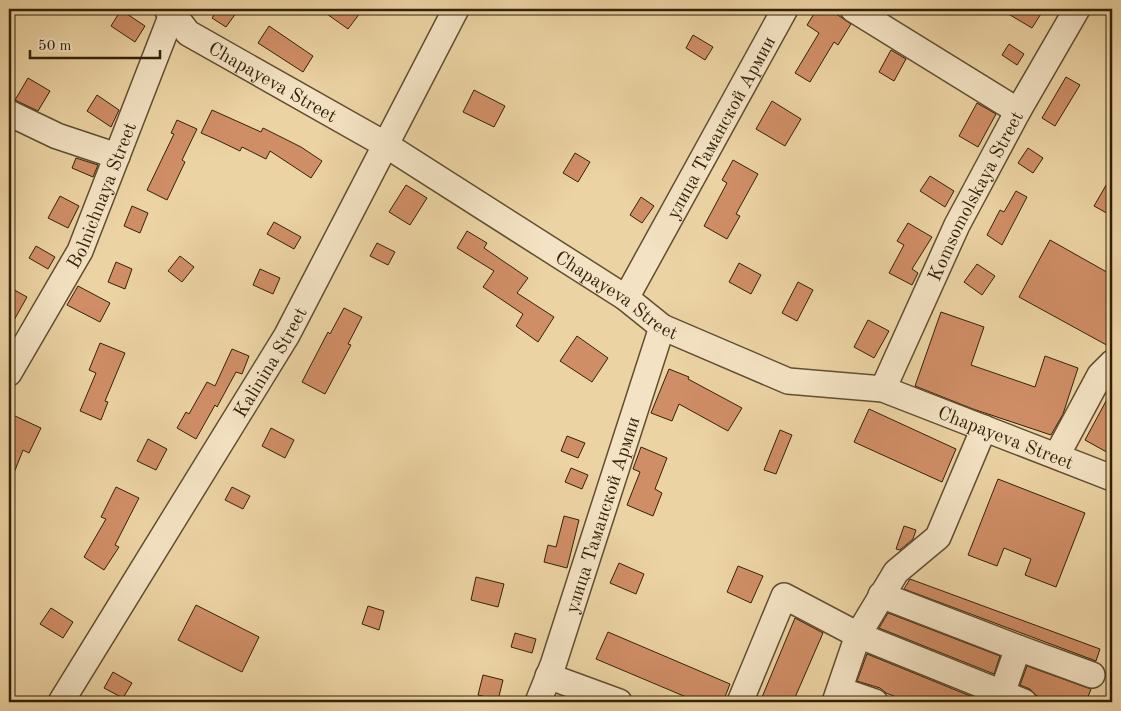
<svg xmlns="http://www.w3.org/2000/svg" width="1121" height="711" viewBox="0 0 1121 711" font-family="'Old Standard TT',serif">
<rect width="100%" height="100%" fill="#ecd3a3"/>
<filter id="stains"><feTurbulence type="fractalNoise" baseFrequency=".004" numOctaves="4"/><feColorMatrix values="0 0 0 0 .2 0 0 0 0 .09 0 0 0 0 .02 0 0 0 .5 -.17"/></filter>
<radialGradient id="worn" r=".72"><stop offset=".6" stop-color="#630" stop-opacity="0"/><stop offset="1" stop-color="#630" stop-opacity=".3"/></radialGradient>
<g fill="#d08e66" stroke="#33220b">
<polygon points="218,9 239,9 226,27 212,18"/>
<polygon points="320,9 363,9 348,29"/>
<polygon points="817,9 829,9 851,24 838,45 834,42 810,82 795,73 819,33 807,25"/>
<polygon points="1000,9 1044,9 1032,28"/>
<polygon points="121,10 145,26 135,42 111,26"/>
<polygon points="269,26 313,56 303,72 258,43"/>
<polygon points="693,35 713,47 705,60 686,48"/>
<polygon points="1009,44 1024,54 1017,65 1002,55"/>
<polygon points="891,50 906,59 894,81 879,72"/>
<polygon points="1066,77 1080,85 1055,126 1042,118"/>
<polygon points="28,78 50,91 38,111 15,100"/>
<polygon points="474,90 505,106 494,127 463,112"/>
<polygon points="97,95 119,110 111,127 87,111"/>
<polygon points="772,101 801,119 785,146 756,129"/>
<polygon points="977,103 996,114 978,147 959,136"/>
<polygon points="212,110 261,132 263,128 301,147 322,161 311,178 270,151 266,159 242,147 240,151 215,139 201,133"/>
<polygon points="177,120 197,129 182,160 185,162 167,200 147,190 174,134 171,133"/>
<polygon points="1028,148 1043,158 1033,173 1018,163"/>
<polygon points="575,153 590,162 578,182 563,173"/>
<polygon points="76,158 98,165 93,177 72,168"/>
<polygon points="733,160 758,174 736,214 740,216 727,239 704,226 727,183 722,180"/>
<polygon points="1112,175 1112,216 1094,206"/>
<polygon points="930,176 954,191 945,207 920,191"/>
<polygon points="406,185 427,198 410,225 389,212"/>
<polygon points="1016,191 1027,197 1002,245 987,235 1000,210 1004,212"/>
<polygon points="60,196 79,206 68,228 48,218"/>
<polygon points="641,197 654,206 642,223 630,215"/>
<polygon points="132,206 148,213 140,233 124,226"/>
<polygon points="274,222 301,237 294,249 267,234"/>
<polygon points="908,223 932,237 912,269 918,273 912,285 889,273 904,245 897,241"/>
<polygon points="467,231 487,243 484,248 528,278 517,293 554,317 538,342 516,326 523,314 483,287 494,271 457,248"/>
<polygon points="1050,240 1112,275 1112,348 1019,297"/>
<polygon points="377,243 395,252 388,265 370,256"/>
<polygon points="36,246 55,257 48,269 29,258"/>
<polygon points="180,256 194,267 182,282 168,271"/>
<polygon points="116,262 132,269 125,289 108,282"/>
<polygon points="739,263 761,275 751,294 729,282"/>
<polygon points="977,264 995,276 982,295 964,282"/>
<polygon points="260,269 280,278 273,294 253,285"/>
<polygon points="798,282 813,290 797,321 782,313"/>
<polygon points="78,286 110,303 100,322 67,305"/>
<polygon points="9,287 27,297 9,329"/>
<polygon points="344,308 362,317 348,344 351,345 325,394 302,382 328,332 330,334"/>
<polygon points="941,312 984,327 971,365 1035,387 1045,356 1078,368 1063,414 1051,435 973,409 915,386"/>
<polygon points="868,320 889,331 874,358 854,347"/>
<polygon points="577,336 608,358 592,382 560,361"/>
<polygon points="100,343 125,353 105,401 108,402 101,420 80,411 96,373 89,370"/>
<polygon points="232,349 249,356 242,374 236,372 217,407 215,405 196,439 177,428 186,412 189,414 207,382 215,386"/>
<polygon points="669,369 689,377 688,379 742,408 728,431 679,404 672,421 651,413"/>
<polygon points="1112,390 1112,455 1085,440"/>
<polygon points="869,409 956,449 942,482 854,442"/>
<polygon points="15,416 41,428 29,453 23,450 10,483 9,429"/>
<polygon points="271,428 294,440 285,458 262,446"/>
<polygon points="780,430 792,435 776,474 764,470"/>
<polygon points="567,436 585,443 578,458 561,451"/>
<polygon points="148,439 167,449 156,470 137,461"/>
<polygon points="641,447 667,458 655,489 662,493 653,516 627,505 640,472 633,469"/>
<polygon points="571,468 588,475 582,489 565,482"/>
<polygon points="998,479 1085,513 1056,587 1025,575 1031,559 1004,548 997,566 968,555"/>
<polygon points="116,487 139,498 115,545 119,547 104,570 84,557 106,519 101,517"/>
<polygon points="232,487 250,496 243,509 225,500"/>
<polygon points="564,516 579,520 567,568 544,562 548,545 556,547"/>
<polygon points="904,526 916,530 913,539 900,550 896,549"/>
<polygon points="619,563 644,574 636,594 610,583"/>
<polygon points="738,566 763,576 751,603 727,592"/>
<polygon points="476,577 504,584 498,607 471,600"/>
<polygon points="910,579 1100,649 1096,661 904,589"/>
<polygon points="196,605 259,637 242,672 178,640"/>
<polygon points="368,606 384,611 379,630 362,624"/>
<polygon points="51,608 73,622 63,638 40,624"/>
<polygon points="888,613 1000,656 994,674 879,628"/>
<polygon points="795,618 823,633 793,702 760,702"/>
<polygon points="608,632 730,684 723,702 698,702 596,659"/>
<polygon points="515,633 536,639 532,653 511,647"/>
<polygon points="867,654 985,702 909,702 886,693 880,688 857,681"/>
<polygon points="1027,666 1091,689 1086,702 1052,702 1037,696 1030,689 1020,685"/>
<polygon points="113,672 132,683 123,698 104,688"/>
<polygon points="483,675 503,680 498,700 478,695"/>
</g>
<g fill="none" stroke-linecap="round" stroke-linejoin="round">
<g stroke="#614e31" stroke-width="28">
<g id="minor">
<path id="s1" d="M167,9L172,12L188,33L386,145L626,298L662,327L788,381L883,389L1112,478"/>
<polyline points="853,9 1018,111"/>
<polyline points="9,113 57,136 117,156"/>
<path id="s2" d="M626,298L785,9"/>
<path id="s3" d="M9,373L80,251L174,9"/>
<path id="s4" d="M883,389L957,225L1018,111L1077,9"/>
<polyline points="1057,455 1100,375 1112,363"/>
<polyline points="881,595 1018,648 1092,675"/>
<polyline points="548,676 619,702"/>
<polyline points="840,690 875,702"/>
<path id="s5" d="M61,702L287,335L456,9"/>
<path id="s6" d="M538,702L553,665L662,327"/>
<polyline points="740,702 784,596 858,635 1024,702"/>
<polyline points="835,702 858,635 896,572 938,537 984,428"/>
<polyline points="999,702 1018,648"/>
</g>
</g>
<use href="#minor" stroke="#f3e2c3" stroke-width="25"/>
</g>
<g text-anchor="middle" stroke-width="4.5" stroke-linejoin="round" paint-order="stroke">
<g font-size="19" fill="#33220b" stroke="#f3e2c3">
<text dy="7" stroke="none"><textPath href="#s1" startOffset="130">Chapayeva Street</textPath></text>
<text dy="7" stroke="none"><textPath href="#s2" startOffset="195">улица Таманской Армии</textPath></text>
<text dy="7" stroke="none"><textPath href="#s3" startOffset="201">Bolnichnaya Street</textPath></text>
<text dy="7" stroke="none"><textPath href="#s4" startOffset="214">Komsomolskaya Street</textPath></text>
<text dy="7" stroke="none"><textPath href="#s1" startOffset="535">Chapayeva Street</textPath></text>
<text dy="7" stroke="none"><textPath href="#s5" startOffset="399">Kalinina Street</textPath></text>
<text dy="7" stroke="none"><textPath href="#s1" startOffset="955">Chapayeva Street</textPath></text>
<text dy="7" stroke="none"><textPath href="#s6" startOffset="198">улица Таманской Армии</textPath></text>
</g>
</g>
<rect width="1121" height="711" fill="none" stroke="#ecd3a3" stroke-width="30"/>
<rect x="10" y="10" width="1101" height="691" fill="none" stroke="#33220b" stroke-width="2.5"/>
<rect x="15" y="15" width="1091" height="681" fill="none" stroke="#33220b"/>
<path d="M30 50v8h130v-8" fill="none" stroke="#33220b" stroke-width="2.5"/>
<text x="38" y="50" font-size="15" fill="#33220b" stroke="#f3e2c3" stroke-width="4" paint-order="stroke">50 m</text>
<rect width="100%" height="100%" filter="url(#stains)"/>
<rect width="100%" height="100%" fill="url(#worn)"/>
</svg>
